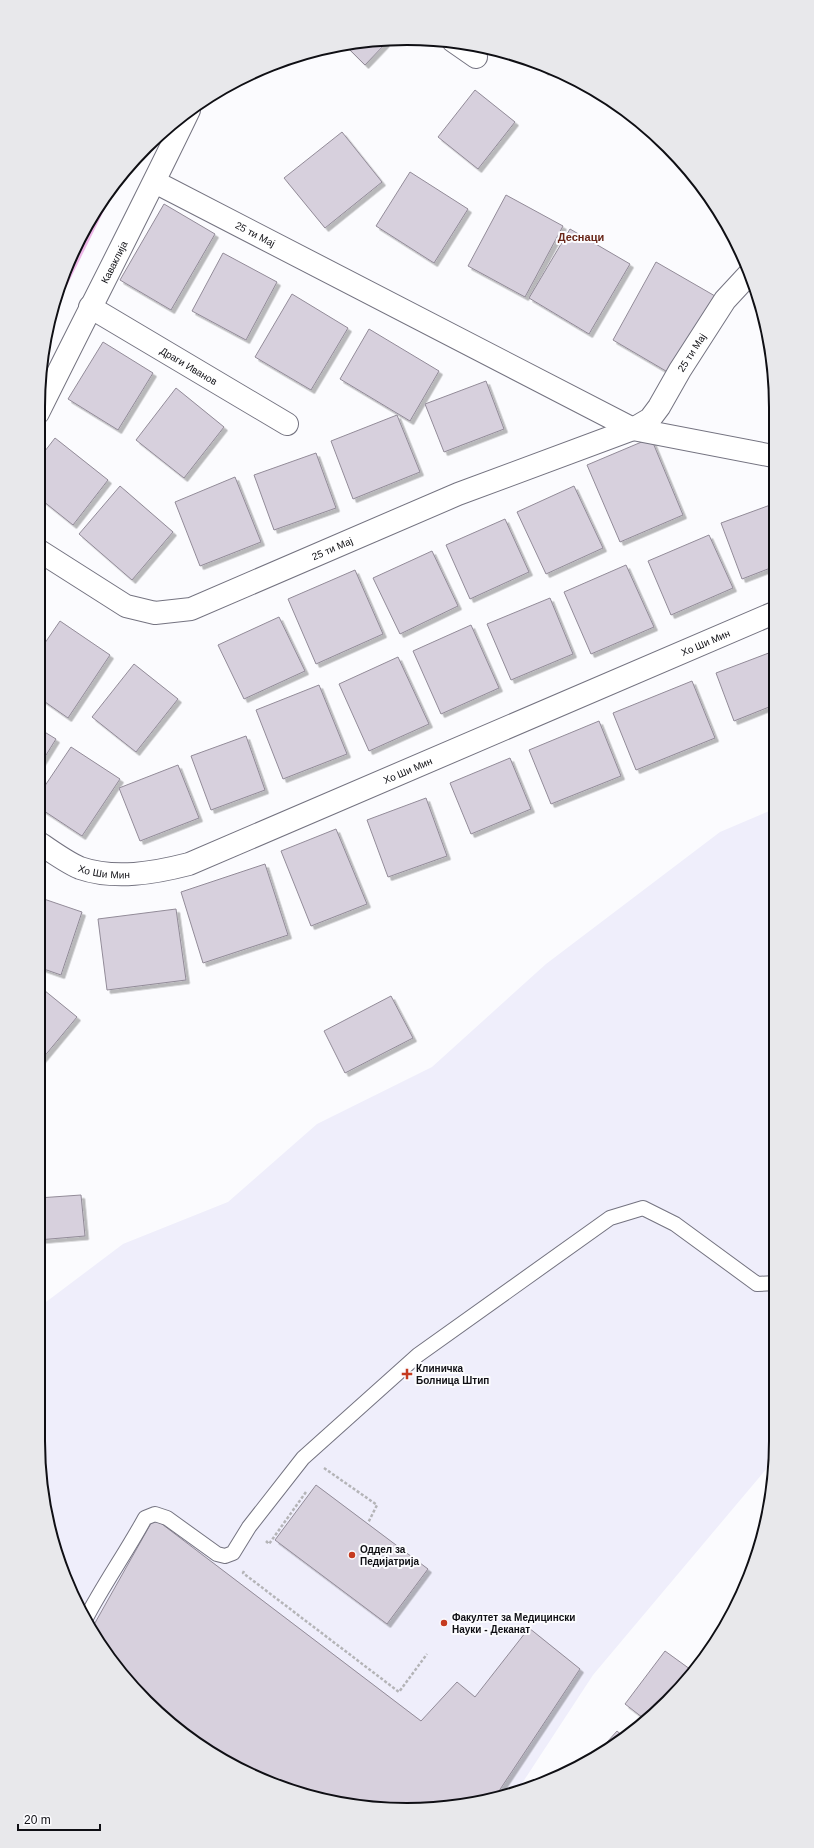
<svg xmlns="http://www.w3.org/2000/svg" width="814" height="1848" viewBox="0 0 814 1848" font-family="Arial,sans-serif">
<defs>
<filter id="shadow"><feDropShadow dx="3.5" dy="3.5" stdDeviation="0" flood-color="#0004"/></filter>
</defs>
<rect width="100%" height="100%" fill="#fbfbfe"/>
<polygon fill="#efeefb" points="774,809 776,1441 773,1461 593,1675 519,1788 479,1803 407,1810 335,1803 129,1684 87,1625 58,1560 38,1441 38,1308 123,1244 228,1202 317,1124 432,1067 546,964 720,832"/>
<polygon fill="#eeb6e8" points="122,174 54,312 58,288 88,222"/>
<g fill="#d7d0dd" stroke="#928b98" filter="url(#shadow)">
<polygon points="382,39 386,43 365,65 345,45"/>
<polygon points="534,61 548,69 545,72"/>
<polygon points="475,90 515,122 478,169 438,137"/>
<polygon points="342,132 382,182 325,228 284,178"/>
<polygon points="410,172 468,209 434,263 376,226"/>
<polygon points="506,195 563,226 525,297 468,266"/>
<polygon points="164,204 215,234 171,310 120,280"/>
<polygon points="570,229 630,264 589,334 529,298"/>
<polygon points="223,253 277,282 246,340 192,311"/>
<polygon points="656,262 715,296 671,374 613,340"/>
<polygon points="292,294 348,328 311,390 255,357"/>
<polygon points="369,329 439,371 410,421 340,379"/>
<polygon points="103,342 153,373 118,430 68,399"/>
<polygon points="486,381 504,429 444,452 425,404"/>
<polygon points="176,388 224,427 184,478 136,440"/>
<polygon points="397,415 420,472 353,499 331,441"/>
<polygon points="55,438 108,480 73,525 38,497 38,460"/>
<polygon points="651,438 683,515 620,542 587,465"/>
<polygon points="316,453 336,508 274,530 254,475"/>
<polygon points="235,477 261,542 200,566 175,502"/>
<polygon points="120,486 173,532 132,580 79,534"/>
<polygon points="574,486 603,548 546,574 517,512"/>
<polygon points="773,504 773,567 742,579 721,523"/>
<polygon points="505,519 529,572 470,599 446,545"/>
<polygon points="709,535 733,588 671,615 648,561"/>
<polygon points="432,551 458,606 400,634 373,578"/>
<polygon points="626,565 654,627 591,654 564,592"/>
<polygon points="355,570 383,634 316,664 288,599"/>
<polygon points="550,598 573,654 511,680 487,624"/>
<polygon points="279,617 305,671 244,699 218,645"/>
<polygon points="60,621 110,655 68,718 38,697 38,653"/>
<polygon points="471,625 499,688 441,714 413,651"/>
<polygon points="774,651 774,705 734,721 716,673"/>
<polygon points="398,657 429,724 369,751 339,684"/>
<polygon points="134,664 178,699 136,752 92,717"/>
<polygon points="692,681 715,738 636,770 613,713"/>
<polygon points="319,685 347,754 283,779 256,710"/>
<polygon points="599,721 621,776 551,804 529,750"/>
<polygon points="38,728 56,739 38,768"/>
<polygon points="246,736 265,790 211,810 191,756"/>
<polygon points="71,747 120,779 82,836 38,807 38,796"/>
<polygon points="510,758 531,809 471,834 450,783"/>
<polygon points="178,765 199,818 140,841 119,788"/>
<polygon points="426,798 447,856 388,877 367,820"/>
<polygon points="336,829 367,904 311,926 281,851"/>
<polygon points="265,864 288,935 203,963 181,892"/>
<polygon points="38,897 82,912 61,975 38,967"/>
<polygon points="176,909 186,980 107,990 98,919"/>
<polygon points="39,986 77,1017 38,1064 38,987"/>
<polygon points="391,996 413,1038 345,1073 324,1031"/>
<polygon points="81,1195 85,1236 38,1240 38,1198"/>
<polygon points="316,1485 428,1569 387,1624 275,1540"/>
<polygon points="154,1518 421,1721 457,1682 475,1697 529,1628 580,1669 495,1797 479,1803 407,1810 335,1803 223,1761 129,1684 91,1630"/>
<polygon points="665,1651 694,1672 647,1721 625,1704"/>
<polygon points="617,1731 624,1737 590,1761"/>
</g>
<g fill="none" stroke-linecap="round" stroke-linejoin="round">
<g stroke="#747380" stroke-width="16">
<path id="lane" d="M85,1620C103,1585 126,1553 145,1518L155,1514L167,1518L217,1554L225,1556L233,1553L249,1527L303,1458L418,1355L610,1218L643,1208L675,1224L757,1284L776,1283"/>
</g>
<g stroke="#747380" stroke-width="24">
<g id="street">
<polyline points="453,41 476,57"/>
<path id="s1" d="M155,182L633,429L773,456"/>
<path id="s2" d="M90,307L287,424"/>
<path id="s3" d="M38,413C88,312 140,212 189,110"/>
<path id="s4" d="M38,550L126,606L155,613L191,609L458,494L633,429L650,419L659,407L680,370L725,300L750,273"/>
<path id="s5" d="M38,842C51,851 66,862 80,868C115,880 154,873 189,864L774,613"/>
</g>
</g>
<g stroke="#b4b4b7" stroke-width="2.5" stroke-dasharray="3 2" stroke-linecap="butt">
<polyline points="324,1468 377,1505 368,1523"/>
<polyline points="266,1541 269,1544 306,1492"/>
<polyline points="244,1571 243,1573 399,1692 427,1654"/>
</g>
<use href="#lane" stroke="#fff" stroke-width="14"/>
<use href="#street" stroke="#fff" stroke-width="22"/>
</g>
<g fill="#c53a1f" stroke="#fbfbfe" stroke-width="1.5">
<path d="M405 1368h4v4h4v4h-4v4h-4v-4h-4v-4h4z"/>
<circle cx="352" cy="1555" r="4"/>
<circle cx="444" cy="1623" r="4"/>
</g>
<g text-anchor="middle" stroke-width="4" stroke-linejoin="round" paint-order="stroke">
<g font-size="10" fill="#0f0f14" stroke="#fbfbfe">
<text dy="4" stroke="none"><textPath href="#s1" startOffset="113">25 ти Мај</textPath></text>
<text dy="4" stroke="none"><textPath href="#s3" startOffset="169">Каваклија</textPath></text>
<text dy="4" stroke="none"><textPath href="#s4" startOffset="746">25 ти Мај</textPath></text>
<text dy="4" stroke="none"><textPath href="#s2" startOffset="115">Драги Иванов</textPath></text>
<text dy="4" stroke="none"><textPath href="#s4" startOffset="324">25 ти Мај</textPath></text>
<text dy="4" stroke="none"><textPath href="#s5" startOffset="722">Хо Ши Мин</textPath></text>
<text dy="4" stroke="none"><textPath href="#s5" startOffset="398">Хо Ши Мин</textPath></text>
<text dy="4" stroke="none"><textPath href="#s5" startOffset="74">Хо Ши Мин</textPath></text>
</g>
<g font-size="10" font-weight="bold" fill="#0f0f14" stroke="#fbfbfe" text-anchor="start">
<text x="416" y="1372">Клиничка<tspan x="416" dy="12">Болница Штип</tspan></text>
<text x="360" y="1553">Оддел за<tspan x="360" dy="12">Педијатрија</tspan></text>
<text x="452" y="1621">Факултет за Медицински<tspan x="452" dy="12">Науки - Деканат</tspan></text>
</g>
<g font-size="11" font-weight="bold" fill="#692618" stroke="#fbfbfe">
<text x="581" y="241">Деснаци</text>
</g>
</g>
<path d="M0 0H814V1848H0ZM407 45H407A362 362 0 0 1 769 407V1441A362 362 0 0 1 407 1803H407A362 362 0 0 1 45 1441V407A362 362 0 0 1 407 45Z" fill="#e8e8eb" fill-rule="evenodd"/>
<path fill="none" stroke="#0f0f14" stroke-width="2" d="M407 45H407A362 362 0 0 1 769 407V1441A362 362 0 0 1 407 1803H407A362 362 0 0 1 45 1441V407A362 362 0 0 1 407 45Z"/>
<path d="M18 1824v6h82v-6" fill="none" stroke="#0f0f14" stroke-width="2"/>
<text x="24" y="1824" font-size="12" fill="#0f0f14" stroke="#fbfbfe" stroke-width="3" paint-order="stroke">20 m</text>
</svg>
